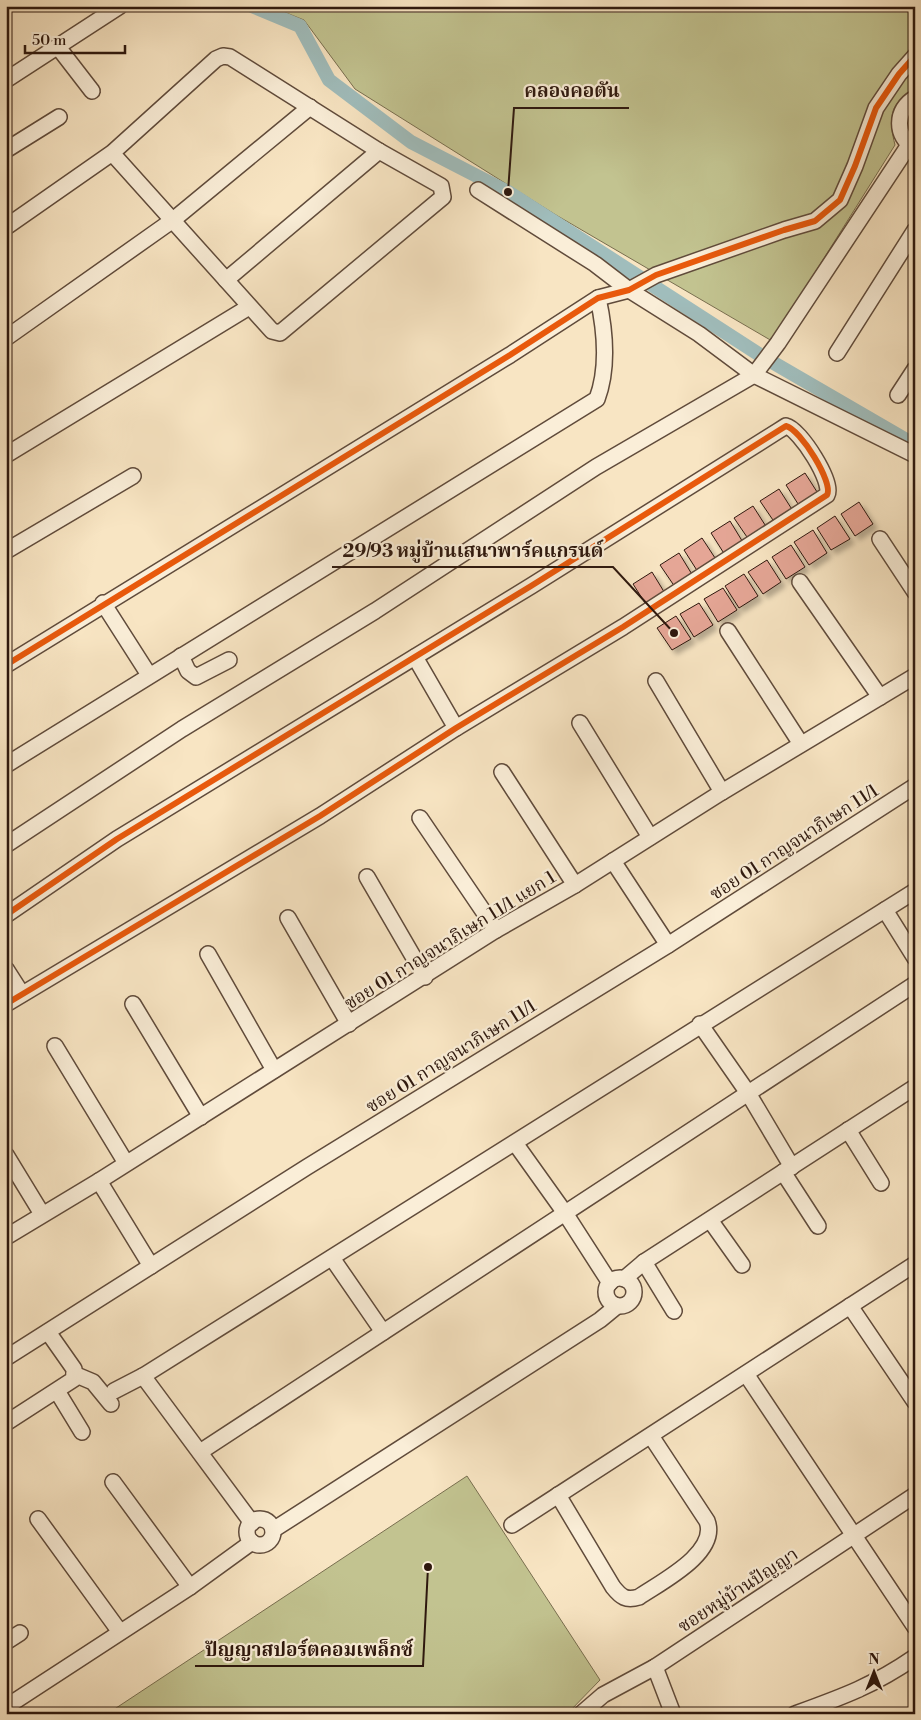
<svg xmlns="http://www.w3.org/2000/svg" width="921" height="1720" viewBox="0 0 921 1720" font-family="'Libre Bodoni','Noto Serif Thai',serif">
<defs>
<filter id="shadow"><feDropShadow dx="4.5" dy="4.5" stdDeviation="2.5" flood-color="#0004"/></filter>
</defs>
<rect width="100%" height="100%" fill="#f8e5c3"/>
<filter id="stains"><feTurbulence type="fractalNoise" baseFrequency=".004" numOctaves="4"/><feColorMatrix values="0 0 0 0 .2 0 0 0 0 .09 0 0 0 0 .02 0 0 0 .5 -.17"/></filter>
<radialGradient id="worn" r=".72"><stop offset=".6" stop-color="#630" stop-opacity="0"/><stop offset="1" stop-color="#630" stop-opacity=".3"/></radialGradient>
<g fill="#c2c390" stroke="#786e4f">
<path d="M269,6H915V91C888,101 889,121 895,145L772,341L556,215L355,89L304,20Z"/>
<polygon points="467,1476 600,1680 567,1714 107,1714"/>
</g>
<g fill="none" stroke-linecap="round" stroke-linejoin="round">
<polyline stroke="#a0bdbc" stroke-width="14" points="252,6 300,26 329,80 411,142 508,192 760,355 915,445"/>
</g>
<g fill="#e5a696" stroke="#2e180e" filter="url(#shadow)">
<polygon points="805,473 819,495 800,507 786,485"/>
<polygon points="779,489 793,511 775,523 760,501"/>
<polygon points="859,502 873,524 855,536 841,514"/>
<polygon points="753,506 767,528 749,540 734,518"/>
<polygon points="835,516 850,539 831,550 817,528"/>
<polygon points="730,521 744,544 725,555 711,533"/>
<polygon points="813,530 827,553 809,565 794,542"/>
<polygon points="702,538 717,561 698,572 684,550"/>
<polygon points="791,545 805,567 786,579 772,557"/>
<polygon points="679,553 693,576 675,587 660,565"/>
<polygon points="767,560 781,582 763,594 748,572"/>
<polygon points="652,572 666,595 647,606 633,584"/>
<polygon points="744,574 758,596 739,608 725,586"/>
<polygon points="723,588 737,610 718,622 704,599"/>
<polygon points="699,603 713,625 694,637 680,614"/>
<polygon points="676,616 691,639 672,650 657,628"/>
</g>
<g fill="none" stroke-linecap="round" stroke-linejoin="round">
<g stroke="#604b3b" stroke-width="18">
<g id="minor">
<polyline points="58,47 92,91"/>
<polyline points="6,80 120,6"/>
<path d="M915,98C895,109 894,137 915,148"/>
<polyline points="6,150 59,117"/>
<polyline points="478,190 595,264 629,290 699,334 754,375 915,455"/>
<polyline points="6,227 112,153 216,59 223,56 230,57 379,151 441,186 443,197 280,333 272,331 112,153"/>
<polyline points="226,280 379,151"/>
<polyline points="6,338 173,220 310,107"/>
<polyline points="837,353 915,230"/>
<polyline points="898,395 915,369"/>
<polyline points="6,455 249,307"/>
<polyline points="880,539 915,592"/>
<polyline points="6,551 133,476"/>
<polyline points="800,582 880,697"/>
<polyline points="103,603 149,675"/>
<polyline points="728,631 801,744"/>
<polyline points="181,656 188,671 196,677 229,660"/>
<polyline points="415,657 456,728"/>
<polyline points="6,665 510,355 598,298 629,290 656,275 784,230 815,221 840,200 855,166 876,108 899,74 915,56"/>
<polyline points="656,681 722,792"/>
<polyline points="580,723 650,837"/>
<path d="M6,765L597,399C609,367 605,330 598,298"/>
<polyline points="502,772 575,885"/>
<polyline points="420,818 496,930"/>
<polyline points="6,845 182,729 375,611 596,467 754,375 778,343 909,145"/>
<polyline points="613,861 668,945"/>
<polyline points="367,877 425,977"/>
<polyline points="885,910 915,958"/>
<path d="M6,915L117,839L531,586L778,431L786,426C800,429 834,483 827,495L623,627L456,728L320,816L6,1004"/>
<polyline points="288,918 349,1024"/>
<polyline points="208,954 274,1070"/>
<polyline points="6,969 22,994"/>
<polyline points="133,1004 201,1117"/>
<polyline points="700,1024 748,1093 792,1167"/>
<polyline points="55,1046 126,1163"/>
<polyline points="848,1130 881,1183"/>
<polyline points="515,1143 565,1213 610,1283"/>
<polyline points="6,1155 42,1214"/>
<polyline points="783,1172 818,1226"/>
<polyline points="99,1181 151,1266"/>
<polyline points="710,1220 742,1265"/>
<polyline points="6,1237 99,1181 496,930 575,885 722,792 915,676"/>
<polyline points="332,1258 383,1332"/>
<polyline points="644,1262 674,1311"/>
<circle cx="620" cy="1292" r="14"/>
<polyline points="624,1279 644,1262 915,1087"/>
<polyline points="850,1306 915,1402"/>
<polyline points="6,1358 307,1167 668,945 915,786"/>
<polyline points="74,1374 93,1382 111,1404"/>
<polyline points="746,1374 915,1627"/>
<polyline points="143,1376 252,1523"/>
<polyline points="57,1391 82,1432"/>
<polyline points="114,1391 143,1376 915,891"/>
<polyline points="6,1423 74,1379 74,1369 48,1332"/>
<polyline points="200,1452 915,984"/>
<polyline points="113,1482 190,1587"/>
<path d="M558,1495L613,1587C621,1597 626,1601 639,1597C661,1582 719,1553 707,1521L651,1436"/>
<polyline points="38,1519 120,1632"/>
<circle cx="260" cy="1532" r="13"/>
<polyline points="512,1525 915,1264"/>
<polyline points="273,1530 600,1320 617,1306"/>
<polyline points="6,1642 20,1633"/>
<polyline points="655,1667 673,1714"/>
<polyline points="6,1707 190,1587 252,1542"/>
<polyline points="581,1714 603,1695 655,1667 915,1495"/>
<path d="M795,1714C842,1697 873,1686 915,1657"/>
</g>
</g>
<use href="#minor" stroke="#faeed8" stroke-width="15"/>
<g stroke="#faeed8" stroke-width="9">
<g id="cycleway">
<polyline points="6,665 510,355 598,298 629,290 656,275 784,230 815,221 840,200 855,166 876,108 899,74 915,56"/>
<path d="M6,915L117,839L531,586L778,431L786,426C800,429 834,483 827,495L623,627L456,728L320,816L6,1004"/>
</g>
</g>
<use href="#cycleway" stroke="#e8590c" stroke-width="6"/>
</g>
<g text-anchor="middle" stroke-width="4.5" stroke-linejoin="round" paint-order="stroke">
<g font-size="18" fill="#2e180e" stroke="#faeed8">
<text transform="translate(794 842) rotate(-33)" y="6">ซอย 01 กาญจนาภิเษก 11/1</text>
<text transform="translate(450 940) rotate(-32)" y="6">ซอย 01 กาญจนาภิเษก 11/1 แยก 1</text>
<text transform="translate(451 1056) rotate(-32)" y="6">ซอย 01 กาญจนาภิเษก 11/1</text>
<text transform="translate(738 1590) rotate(-33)" y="6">ซอยหมู่บ้านปัญญา</text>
</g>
</g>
<path fill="none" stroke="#2e180e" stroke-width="2" d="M508 192L514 108H629M674 633L613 567H332M428 1567L423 1666H195"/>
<g fill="#2e180e" stroke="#faeed8" stroke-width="2">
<circle cx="508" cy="192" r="5"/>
<circle cx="674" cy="633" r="5"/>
<circle cx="428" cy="1567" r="5"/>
</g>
<g font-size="19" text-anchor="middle" font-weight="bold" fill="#2e180e" stroke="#faeed8" stroke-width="4.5" stroke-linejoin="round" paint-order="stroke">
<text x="572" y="97">คลองคอตัน</text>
<text x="473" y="557">29/93 หมู่บ้านเสนาพาร์คแกรนด์</text>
<text x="309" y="1656">ปัญญาสปอร์ตคอมเพล็กซ์</text>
</g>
<rect width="921" height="1720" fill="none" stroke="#f8e5c3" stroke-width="25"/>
<rect x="8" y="8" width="906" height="1705" fill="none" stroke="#2e180e" stroke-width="2.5"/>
<rect x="12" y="12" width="896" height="1695" fill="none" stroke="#2e180e"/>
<g transform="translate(874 1672)" stroke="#faeed8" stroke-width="4" paint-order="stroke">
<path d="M0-4L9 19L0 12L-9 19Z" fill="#2e180e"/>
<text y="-8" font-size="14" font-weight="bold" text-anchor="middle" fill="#2e180e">N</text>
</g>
<path d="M25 45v8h100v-8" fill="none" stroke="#2e180e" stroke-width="2.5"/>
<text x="32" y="45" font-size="15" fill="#2e180e" stroke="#faeed8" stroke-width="4" paint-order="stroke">50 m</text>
<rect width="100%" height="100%" filter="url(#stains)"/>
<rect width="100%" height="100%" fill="url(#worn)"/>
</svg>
